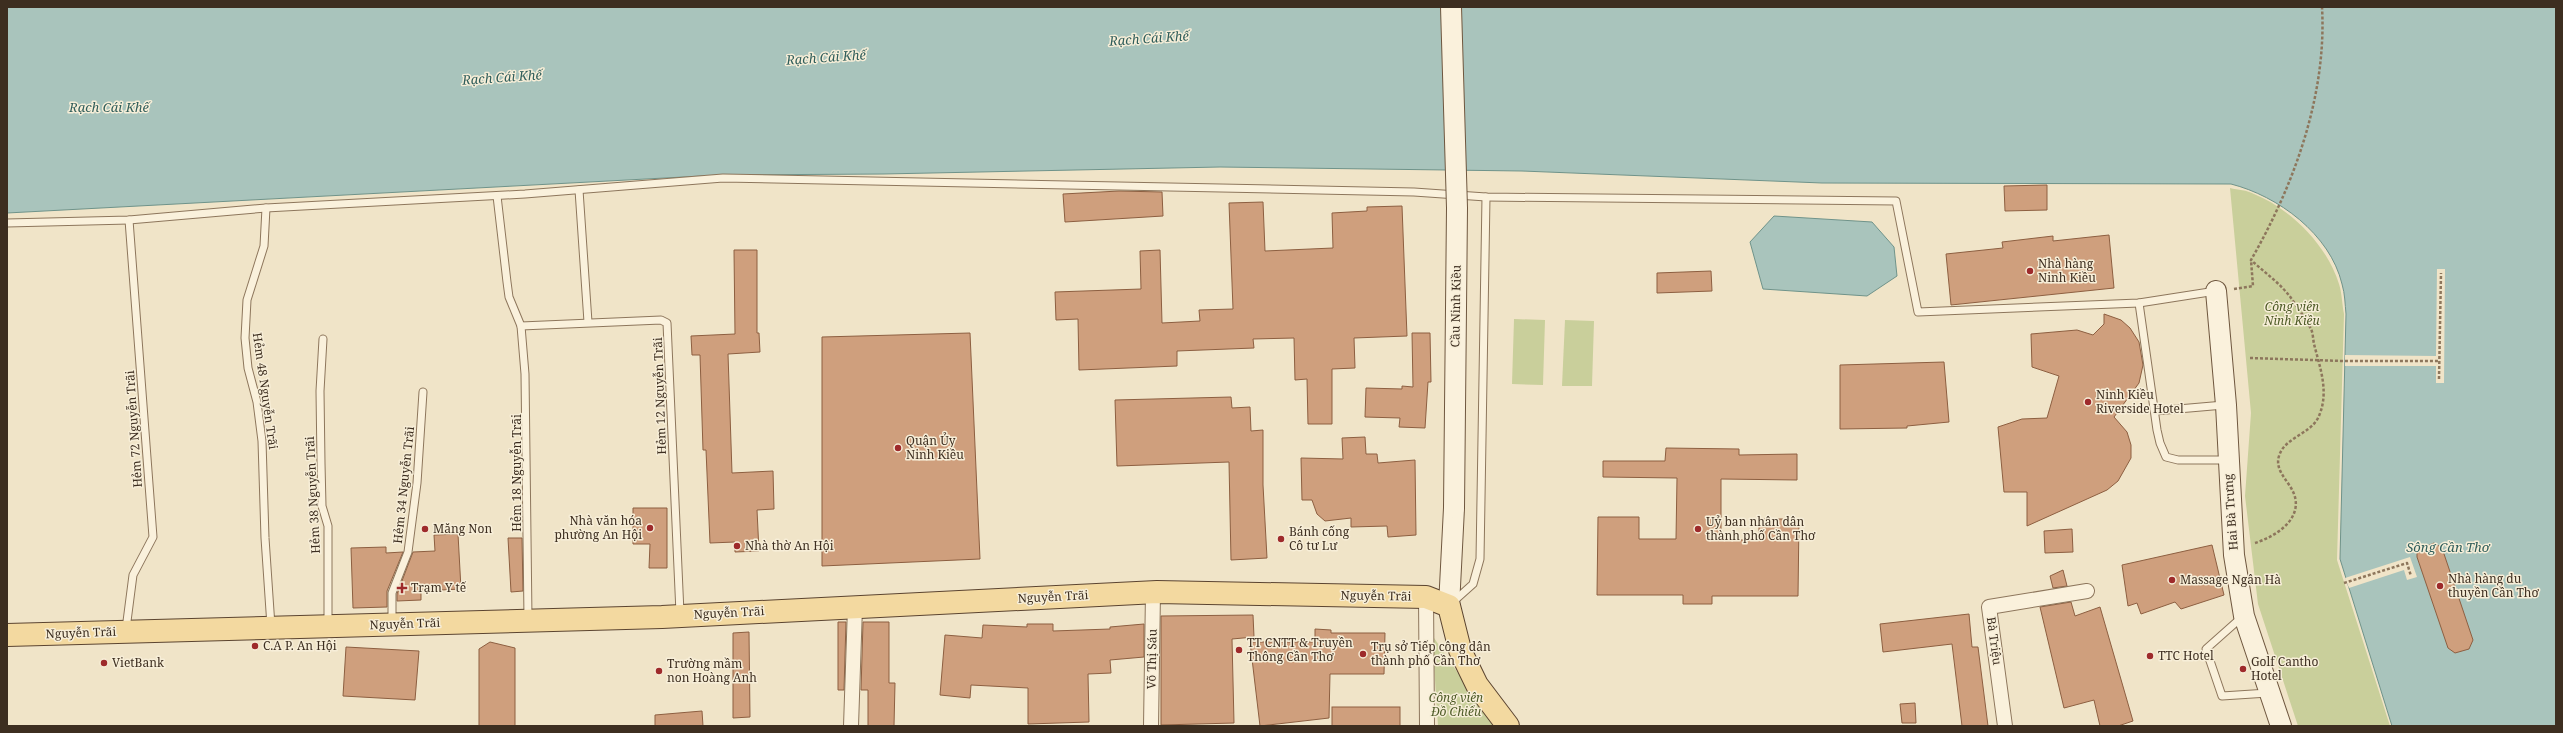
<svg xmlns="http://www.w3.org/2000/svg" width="2563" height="733" viewBox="0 0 2563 733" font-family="'Noto Serif',serif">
<rect width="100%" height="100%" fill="#f0e4c8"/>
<g fill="#c9cf9b">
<path d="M2230,188C2238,190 2247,190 2254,194C2291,209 2327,245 2339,284C2342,293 2342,304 2344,314L2337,560L2390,726H2298L2258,604L2245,496L2251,413Z"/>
<polygon points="1514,319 1545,320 1543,385 1512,384"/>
<polygon points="1565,320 1594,321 1592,386 1562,386"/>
<polygon points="1432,635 1494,726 1438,726"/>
</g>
<g fill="#a9c4bc" stroke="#6f938a">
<path d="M7,7H2556V726H2392L2340,559L2346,314C2345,304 2345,294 2342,284C2330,234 2278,196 2231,184L1822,183L1522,171L1220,167L883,174L721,175L7,213Z"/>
<polygon points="1774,216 1872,222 1894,247 1897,276 1867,296 1763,289 1750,242"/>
</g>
<g fill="#f0e4c8">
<polygon points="2437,269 2445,269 2444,383 2436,383 2436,366 2345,366 2345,355 2436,356"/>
<polygon points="2410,557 2417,577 2407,580 2404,570 2349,588 2345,578"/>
</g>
<g fill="#cf9f7d" stroke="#8d5f41">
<polygon points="2047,185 2047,210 2005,211 2004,186"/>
<polygon points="1119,191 1162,192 1163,216 1065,222 1063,194"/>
<polygon points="1263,202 1265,251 1333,248 1332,213 1367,211 1367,207 1402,206 1407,336 1354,338 1355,368 1332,369 1332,424 1308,424 1307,379 1295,380 1294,338 1253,339 1254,348 1177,351 1177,366 1079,370 1078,319 1056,320 1055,292 1141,289 1140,251 1160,250 1162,323 1200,321 1199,310 1233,309 1229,203"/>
<polygon points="2109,235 2114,288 1951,305 1946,254 2003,248 2002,242 2053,236 2053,241"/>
<polygon points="734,250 757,250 757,333 759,333 760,352 728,354 732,473 773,471 774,509 757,510 759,551 735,552 735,542 710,543 706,450 703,450 700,355 692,355 691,336 735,334"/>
<polygon points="1711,271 1712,291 1657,293 1657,273"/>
<polygon points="2104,314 2121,320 2130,328 2139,342 2143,365 2139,383 2114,417 2127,432 2131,445 2131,458 2118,481 2107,490 2027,526 2027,492 2004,492 1998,427 2022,419 2047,418 2059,376 2032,367 2031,334 2077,330 2093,335 2104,324"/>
<polygon points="970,333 980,559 822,566 822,337"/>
<polygon points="1412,333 1430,333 1431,382 1428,382 1425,428 1399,427 1400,418 1365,417 1366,388 1402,389 1402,386 1413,387"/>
<polygon points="1944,362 1949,422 1907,426 1907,428 1840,429 1840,365"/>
<polygon points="1231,397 1232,408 1250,407 1251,431 1263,430 1263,485 1267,558 1231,560 1229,462 1117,466 1115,400"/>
<polygon points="1365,437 1366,454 1377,454 1378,463 1415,460 1416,535 1388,537 1387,526 1351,527 1351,518 1325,521 1317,514 1312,500 1302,500 1301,458 1343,459 1342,438"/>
<polygon points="1666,448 1739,449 1739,455 1797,454 1797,480 1721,479 1721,540 1759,540 1759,519 1799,519 1798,596 1712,596 1712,604 1683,604 1683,595 1597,595 1598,517 1639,517 1639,539 1676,539 1677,478 1603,477 1603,461 1665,461"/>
<polygon points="633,508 667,508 667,568 649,568 650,544 633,544"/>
<polygon points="2072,529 2073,552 2045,553 2044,531"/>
<polygon points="458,534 461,589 421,591 421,600 397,601 397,594 413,552 435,551 434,535"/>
<polygon points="508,538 522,538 523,591 511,592"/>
<polygon points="2434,543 2442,548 2473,640 2469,649 2455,653 2448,648 2417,557 2417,552 2421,549"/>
<polygon points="2212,545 2224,595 2181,609 2175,602 2141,614 2137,603 2128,606 2122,565"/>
<polygon points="386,547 386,553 403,552 387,591 387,607 353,608 351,548"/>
<polygon points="2063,570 2067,586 2053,588 2050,576"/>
<polygon points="2071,602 2075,616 2100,607 2133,721 2118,726 2100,726 2094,700 2064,708 2040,607"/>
<polygon points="1969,614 1972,647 1978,647 1988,726 1962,726 1952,644 1883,652 1880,624"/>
<polygon points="1253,615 1254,637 1232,639 1234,723 1161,725 1161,616"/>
<polygon points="838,622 846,622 844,690 838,690"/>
<polygon points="863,622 889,622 889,683 895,683 894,726 868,726 868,690 861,690"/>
<polygon points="1027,624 1053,624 1053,631 1110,629 1110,627 1144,624 1144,657 1110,660 1111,673 1088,674 1089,722 1028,724 1028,688 971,685 970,698 940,695 945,635 982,638 983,625 1027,627"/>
<polygon points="1315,629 1331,630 1331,633 1385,633 1384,674 1330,674 1329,718 1260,726 1250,642 1315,642"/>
<polygon points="749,632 750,717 733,718 733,633"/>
<polygon points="490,642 515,648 515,726 479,726 479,649"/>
<polygon points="346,647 419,651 415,700 343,696"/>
<polygon points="1915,703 1916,723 1902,723 1900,704"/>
<rect x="1332" y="707" width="68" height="19"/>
<polygon points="702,711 703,726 655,726 655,715"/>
</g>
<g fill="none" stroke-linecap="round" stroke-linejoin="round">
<g stroke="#8d765c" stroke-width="9">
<g id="lane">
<polyline points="579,190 588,322"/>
<polyline points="497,196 507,282 509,297 521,326 525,374 528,618"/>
<polyline points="266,208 264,246 247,300 245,338 248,368 257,402 262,441 265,538 271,626"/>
<polyline points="7,223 129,220 266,208 525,194 723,178 1414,192 1486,197 1896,201 1918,312 2139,303 2216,291"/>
<polyline points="2139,303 2157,430 2160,443 2166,457 2178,460 2227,460"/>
<polyline points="521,326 661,320 667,323 680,613"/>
<polyline points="323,339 320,391 321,463 322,506 328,526 328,624"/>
<polyline points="2155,411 2224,405"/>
<polyline points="1454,601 1473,584 1480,559 1486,197"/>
<polyline points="2242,617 2206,649 2222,696 2268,693"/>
<polyline points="392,622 392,593 408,552 417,483 423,392"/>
<polyline points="126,629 133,575 153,537 129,220"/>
</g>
</g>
<g stroke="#8d765c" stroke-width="16">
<g id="street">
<polyline points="1426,597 1427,726"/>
<polyline points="851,726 855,607"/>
<polyline points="1151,726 1153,592"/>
<polyline points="2005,726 1989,607 2087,591"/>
</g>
</g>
<g stroke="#6f573f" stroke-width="22">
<g id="secondary">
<polyline points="2216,291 2226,405 2234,555 2244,616 2281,726"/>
<polyline points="1449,606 1454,508"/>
</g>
</g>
<g stroke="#5b4430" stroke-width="24">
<polyline id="primary" points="7,635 662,617 1157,592 1426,597 1449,606 1460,650 1477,685 1508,726"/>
</g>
<g stroke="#8d765c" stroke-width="2.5" stroke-dasharray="3 2" stroke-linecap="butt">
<polyline points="2234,289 2253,286 2251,260"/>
<polyline points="2250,358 2343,361 2440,361"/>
<polyline points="2439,379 2441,273"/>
<path d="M2255,543C2274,537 2301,521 2295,497C2291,482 2274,472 2279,456C2284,438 2310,434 2318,418C2330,393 2320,368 2314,344C2313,339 2313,333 2311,329C2305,318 2298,308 2291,298C2281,284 2264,272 2251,260C2294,185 2327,95 2322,7"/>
<polyline points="2344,583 2407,563 2411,576"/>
</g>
<use href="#lane" stroke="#faf1dc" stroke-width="7"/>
<use href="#street" stroke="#faf1dc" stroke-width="14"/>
<use href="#secondary" stroke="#faf1dc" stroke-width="20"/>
<use href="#primary" stroke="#f3d9a0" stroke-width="22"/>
<g stroke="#6f573f" stroke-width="22" stroke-linecap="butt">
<polyline id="secondary-bridge" points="1451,7 1457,208 1454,508"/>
</g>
<use href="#secondary-bridge" stroke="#faf1dc" stroke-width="20"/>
</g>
<g fill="#9e2a2b" stroke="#f7eed8" stroke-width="1.5">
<circle cx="2030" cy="271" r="4"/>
<circle cx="2088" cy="402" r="4"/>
<circle cx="898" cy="448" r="4"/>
<circle cx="650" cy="528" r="4"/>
<circle cx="425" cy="529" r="4"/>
<circle cx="1698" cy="529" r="4"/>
<circle cx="1281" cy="539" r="4"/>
<circle cx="737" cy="546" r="4"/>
<circle cx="2172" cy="580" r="4"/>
<circle cx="2440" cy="586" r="4"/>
<path d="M400 582h4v4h4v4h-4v4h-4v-4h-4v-4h4z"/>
<circle cx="255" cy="646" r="4"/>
<circle cx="1239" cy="650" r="4"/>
<circle cx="1363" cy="654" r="4"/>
<circle cx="2150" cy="656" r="4"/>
<circle cx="104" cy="663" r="4"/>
<circle cx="2243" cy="669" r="4"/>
<circle cx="659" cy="671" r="4"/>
</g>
<g text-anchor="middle" stroke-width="3" stroke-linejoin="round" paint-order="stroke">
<g font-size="12" fill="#3d2e20" stroke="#f7eed8" text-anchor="start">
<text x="2038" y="268">Nhà hàng<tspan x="2038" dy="14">Ninh Kiều</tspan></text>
<text x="2096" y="399">Ninh Kiều<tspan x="2096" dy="14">Riverside Hotel</tspan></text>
<text x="906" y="445">Quận Ủy<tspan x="906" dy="14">Ninh Kiều</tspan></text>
<text x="642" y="525" text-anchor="end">Nhà văn hóa<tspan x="642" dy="14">phường An Hội</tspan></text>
<text x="1706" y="526">Uỷ ban nhân dân<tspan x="1706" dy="14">thành phố Cần Thơ</tspan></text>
<text x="433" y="533">Măng Non</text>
<text x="1289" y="536">Bánh cống<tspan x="1289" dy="14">Cô tư Lư</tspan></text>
<text x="745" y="550">Nhà thờ An Hội</text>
<text x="2448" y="583">Nhà hàng du<tspan x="2448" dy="14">thuyền Cần Thơ</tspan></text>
<text x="2180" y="584">Massage Ngân Hà</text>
<text x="411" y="592">Trạm Y tế</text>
<text x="1247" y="647">TT CNTT &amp; Truyền<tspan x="1247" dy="14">Thông Cần Thơ</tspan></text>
<text x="263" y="650">C.A P. An Hội</text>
<text x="1371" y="651">Trụ sở Tiếp công dân<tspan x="1371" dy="14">thành phố Cần Thơ</tspan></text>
<text x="2158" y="660">TTC Hotel</text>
<text x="2251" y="666">Golf Cantho<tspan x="2251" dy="14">Hotel</tspan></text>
<text x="112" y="667">VietBank</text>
<text x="667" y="668">Trường mầm<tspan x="667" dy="14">non Hoàng Anh</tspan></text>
</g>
<g font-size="12" fill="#3d2e20" stroke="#f7eed8">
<text transform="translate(1456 306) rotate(-89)" y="4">Cầu Ninh Kiều</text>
<text transform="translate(265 391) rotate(82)" y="4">Hẻm 48 Nguyễn Trãi</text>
<text transform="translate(660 396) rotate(-92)" y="4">Hẻm 12 Nguyễn Trãi</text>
<text transform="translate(134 429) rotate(-94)" y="4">Hẻm 72 Nguyễn Trãi</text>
<text transform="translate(517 473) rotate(-90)" y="4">Hẻm 18 Nguyễn Trãi</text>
<text transform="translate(404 485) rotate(-84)" y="4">Hẻm 34 Nguyễn Trãi</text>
<text transform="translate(313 495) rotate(-93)" y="4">Hẻm 38 Nguyễn Trãi</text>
<text transform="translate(2231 512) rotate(-94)" y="4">Hai Bà Trưng</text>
<text transform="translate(1376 596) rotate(1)" y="4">Nguyễn Trãi</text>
<text transform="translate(1053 597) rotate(-3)" y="4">Nguyễn Trãi</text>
<text transform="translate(729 613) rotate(-3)" y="4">Nguyễn Trãi</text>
<text transform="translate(405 624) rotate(-2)" y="4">Nguyễn Trãi</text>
<text transform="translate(81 633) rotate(-2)" y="4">Nguyễn Trãi</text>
<text transform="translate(1994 641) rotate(82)" y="4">Bà Triệu</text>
<text transform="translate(1152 659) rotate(-89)" y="4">Võ Thị Sáu</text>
</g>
<g font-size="12" font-style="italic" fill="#4d5a26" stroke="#f7eed8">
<text x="2292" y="311">Công viên<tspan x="2292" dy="14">Ninh Kiều</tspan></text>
<text x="1456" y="702">Công viên<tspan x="1456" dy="14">Đồ Chiểu</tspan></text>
</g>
<g font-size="13" font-style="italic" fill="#2f5d5a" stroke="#f7eed8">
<text transform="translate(1149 38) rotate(-4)" y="5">Rạch Cái Khế</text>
<text transform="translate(826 57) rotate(-4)" y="5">Rạch Cái Khế</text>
<text transform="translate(502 77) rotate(-4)" y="5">Rạch Cái Khế</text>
<text x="109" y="112">Rạch Cái Khế</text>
<text x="2448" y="552">Sông Cần Thơ</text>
</g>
</g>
<rect width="2563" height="733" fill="none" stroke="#3d2e20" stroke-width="16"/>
</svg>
